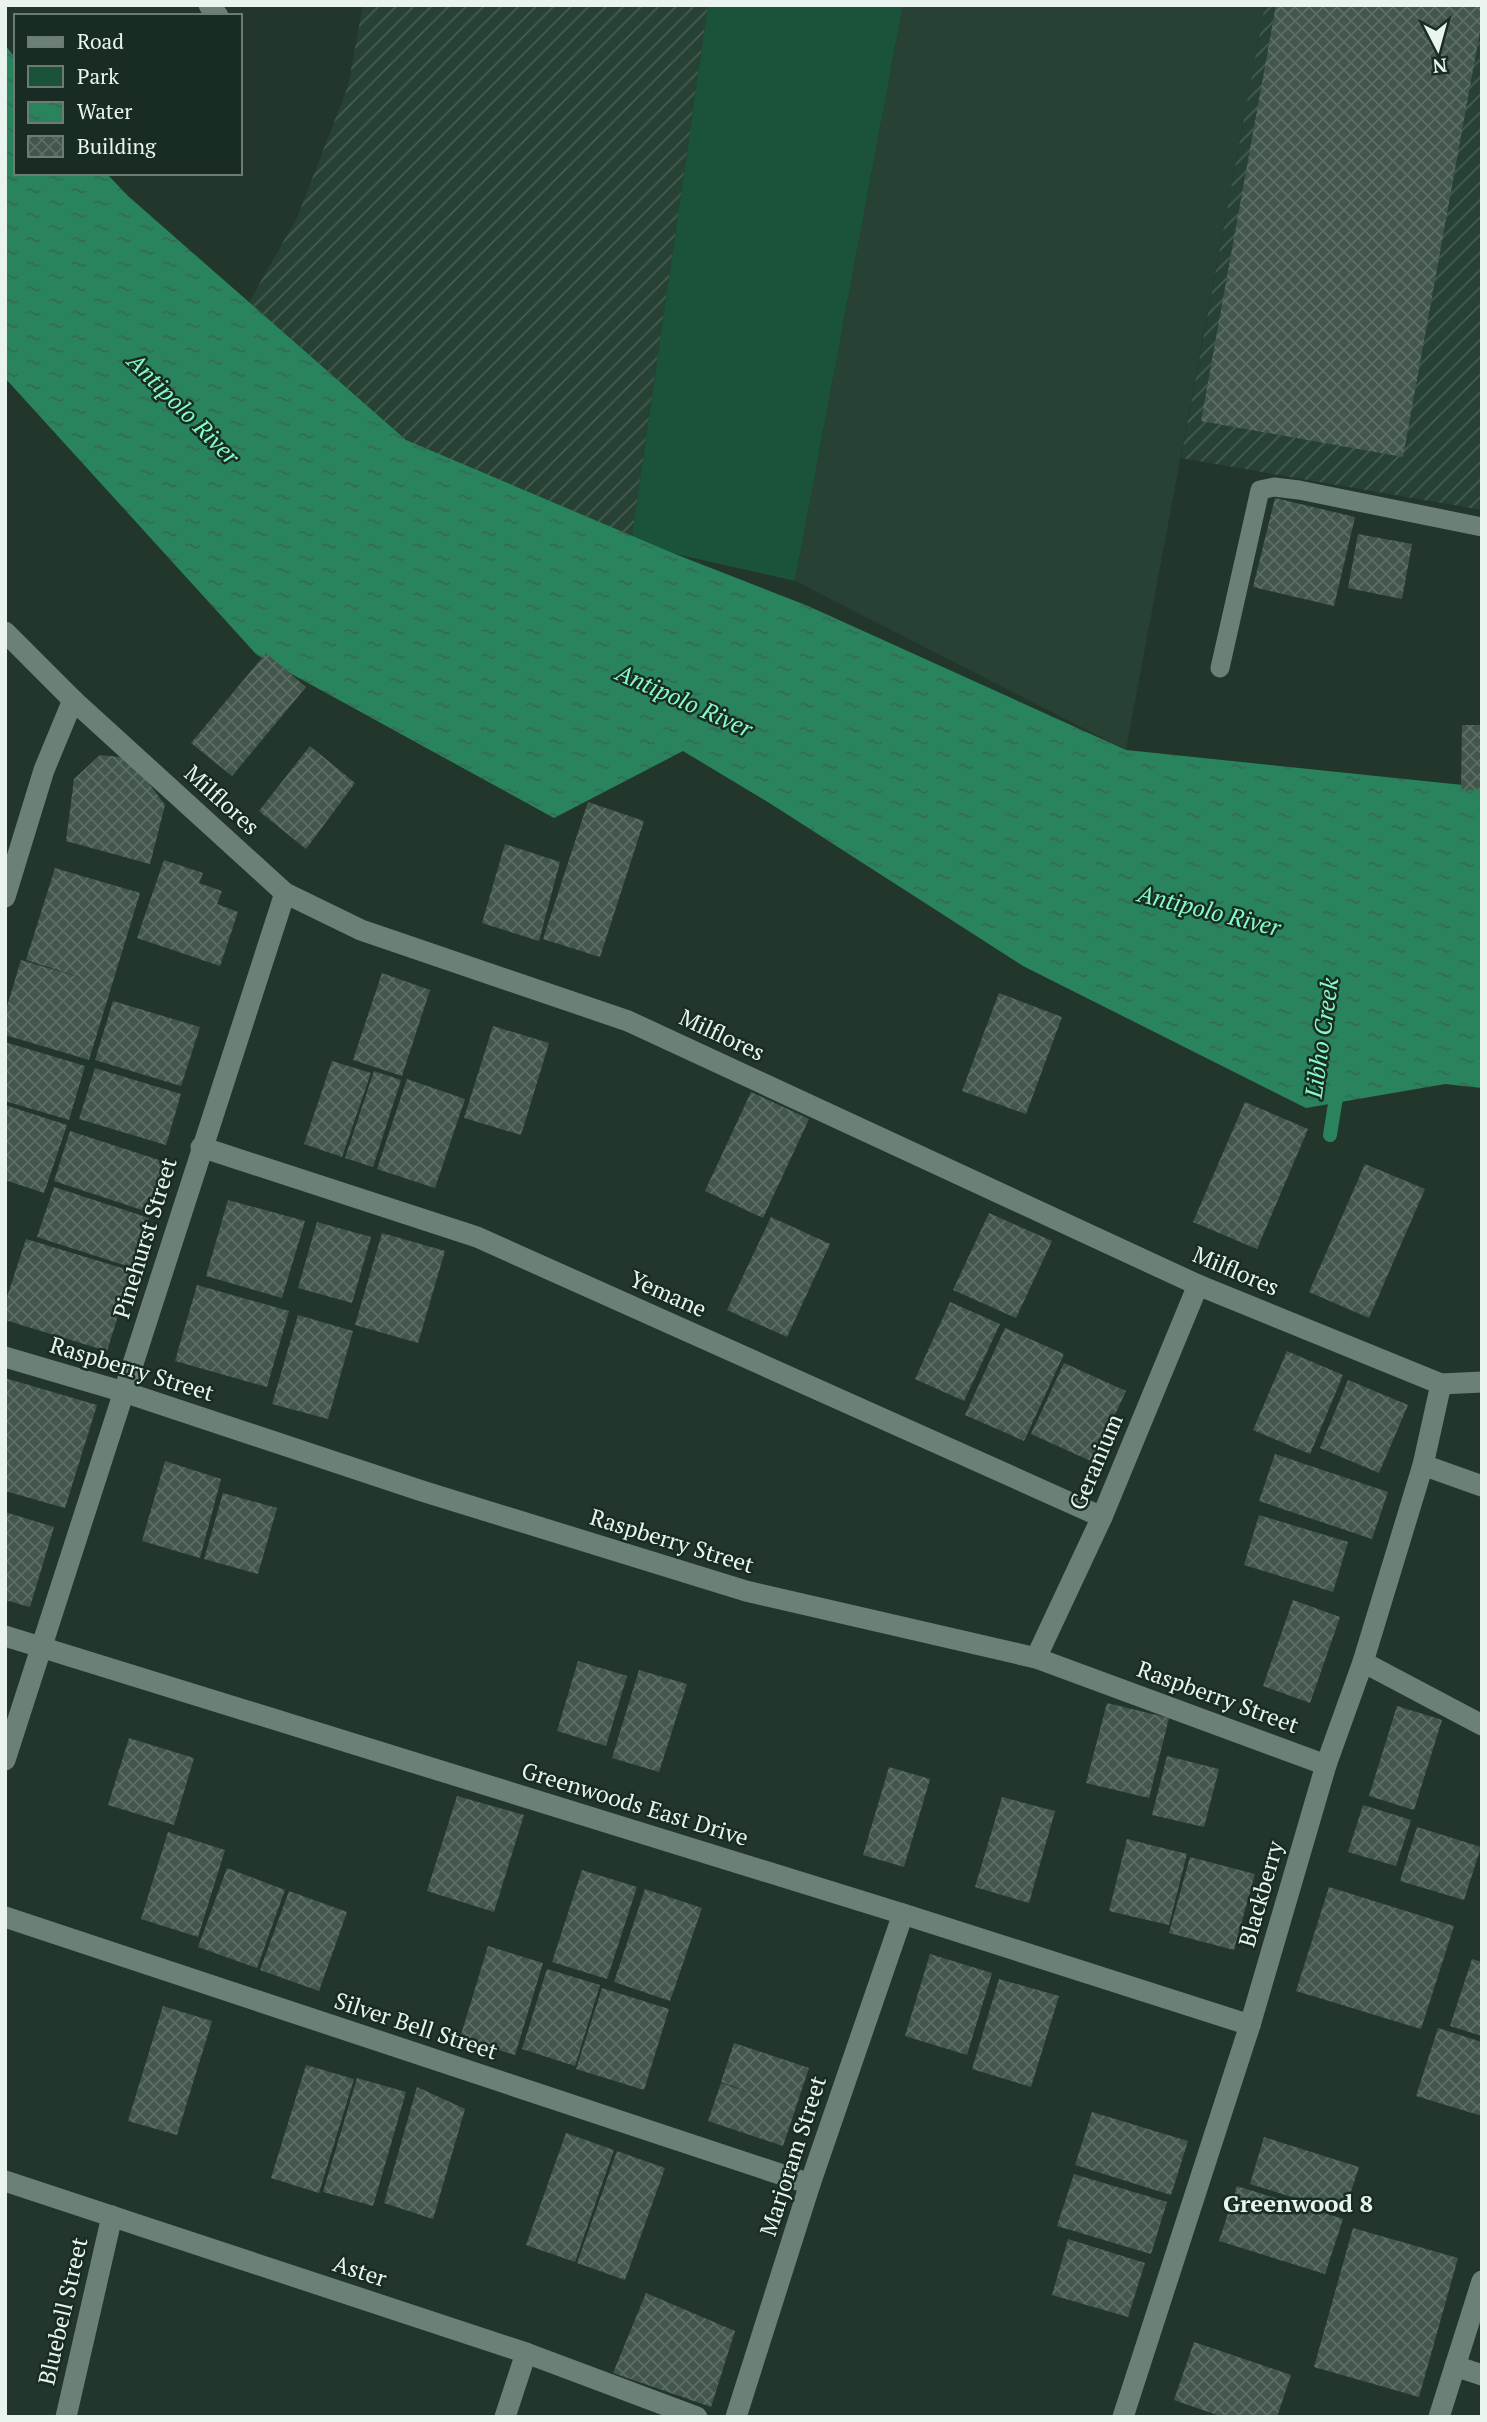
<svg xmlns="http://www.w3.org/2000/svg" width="1487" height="2422" viewBox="0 0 1487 2422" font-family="'PT Serif',serif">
<defs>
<pattern id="industrial-furrows" width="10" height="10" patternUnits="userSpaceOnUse" patternTransform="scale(1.75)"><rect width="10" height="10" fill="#274134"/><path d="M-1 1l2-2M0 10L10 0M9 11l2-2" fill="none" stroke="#465d52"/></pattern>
<pattern id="water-ripples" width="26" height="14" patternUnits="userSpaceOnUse" patternTransform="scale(1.75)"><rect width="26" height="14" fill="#29845e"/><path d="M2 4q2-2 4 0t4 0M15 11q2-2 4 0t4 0" fill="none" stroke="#366954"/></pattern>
<pattern id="building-cross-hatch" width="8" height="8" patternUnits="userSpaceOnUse" patternTransform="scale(1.75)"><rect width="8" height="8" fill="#42564b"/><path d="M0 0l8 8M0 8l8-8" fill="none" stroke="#5d6f65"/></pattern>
</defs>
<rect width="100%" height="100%" fill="#23362c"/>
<polygon fill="#274134" points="903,5 1265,5 1126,750 795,581"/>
<g fill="url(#industrial-furrows)">
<polygon points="363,5 708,5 632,536 406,440 249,302 297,218 348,86"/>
<polygon points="1265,5 1482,5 1482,510 1181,458"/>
</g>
<polygon fill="#1a523a" points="708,5 903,5 795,581 675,554 632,536"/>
<polygon fill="url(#water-ripples)" points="5,45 16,59 16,173 106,173 128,196 406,440 675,554 808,606 1126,750 1482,787 1482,1088 1445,1084 1306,1108 1023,966 771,804 683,751 554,818 257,655 5,378"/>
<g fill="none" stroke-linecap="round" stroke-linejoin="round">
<polyline stroke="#29845e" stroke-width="14" points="1330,1135 1338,1085"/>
</g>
<g fill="url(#building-cross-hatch)">
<polygon points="1276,5 1482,5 1482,20 1403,457 1201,421"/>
<polygon points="1275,498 1355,517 1334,606 1253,587"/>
<polygon points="1358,534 1412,544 1402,599 1348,588"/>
<polygon points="266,653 306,687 232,776 191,743"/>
<polygon points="1462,725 1482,725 1482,790 1461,790"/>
<polygon points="310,746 355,783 306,849 259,811"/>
<polygon points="100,755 130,758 165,805 150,864 66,841 74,779"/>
<polygon points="588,802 644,821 600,957 543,939"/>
<polygon points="505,844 560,862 539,941 482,923"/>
<polygon points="164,860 203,873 199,883 222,891 217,904 238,912 220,966 137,938"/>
<polygon points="55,868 140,893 89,1060 5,1035 5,1013 21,960 86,979 26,960"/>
<polygon points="382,973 430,990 402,1076 353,1060"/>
<polygon points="999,993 1062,1017 1026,1114 962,1091"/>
<polygon points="113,1001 200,1027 181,1086 95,1060"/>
<polygon points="493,1026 549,1043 521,1135 464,1118"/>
<polygon points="5,1042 85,1066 69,1120 5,1101"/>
<polygon points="332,1061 371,1073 342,1157 304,1144"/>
<polygon points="95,1068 181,1094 166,1145 79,1119"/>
<polygon points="374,1071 401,1080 373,1167 345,1158"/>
<polygon points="407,1079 465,1099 435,1188 377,1169"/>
<polygon points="751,1092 809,1119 763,1218 705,1191"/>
<polygon points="1245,1102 1308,1129 1257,1249 1193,1222"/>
<polygon points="5,1105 67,1125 44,1193 5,1180"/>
<polygon points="70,1131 165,1162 148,1212 54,1181"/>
<polygon points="1365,1164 1425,1189 1369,1318 1309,1292"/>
<polygon points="54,1187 149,1218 133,1268 37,1237"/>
<polygon points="228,1200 305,1221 282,1298 206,1276"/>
<polygon points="989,1213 1052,1241 1016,1318 953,1290"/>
<polygon points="771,1217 830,1244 787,1337 727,1310"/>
<polygon points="317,1222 371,1237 352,1303 298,1288"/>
<polygon points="382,1233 445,1251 418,1343 355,1325"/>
<polygon points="26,1239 132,1271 107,1351 5,1320 5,1303"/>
<polygon points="197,1285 289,1311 267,1387 175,1361"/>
<polygon points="950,1302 1000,1324 964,1401 915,1379"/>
<polygon points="298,1315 353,1331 328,1419 272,1404"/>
<polygon points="1005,1328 1064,1354 1024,1441 965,1415"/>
<polygon points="1287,1351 1343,1375 1310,1454 1253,1430"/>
<polygon points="1064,1363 1126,1391 1093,1462 1031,1434"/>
<polygon points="5,1378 97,1405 65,1508 5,1491"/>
<polygon points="1348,1380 1408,1405 1379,1473 1320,1448"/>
<polygon points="1275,1454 1388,1492 1372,1539 1259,1501"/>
<polygon points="165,1461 221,1479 200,1558 142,1541"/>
<polygon points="223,1493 277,1508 258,1574 204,1559"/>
<polygon points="5,1512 54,1527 30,1607 5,1600"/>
<polygon points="1259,1515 1348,1542 1333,1592 1244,1565"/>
<polygon points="1293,1600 1340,1617 1310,1703 1263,1686"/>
<polygon points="578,1661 627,1676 606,1746 557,1731"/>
<polygon points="639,1670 687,1684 659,1772 612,1758"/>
<polygon points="1107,1703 1169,1718 1149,1798 1086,1783"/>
<polygon points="1397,1706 1442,1720 1414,1810 1369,1796"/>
<polygon points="129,1738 194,1758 174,1825 108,1805"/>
<polygon points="1167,1756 1219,1769 1204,1827 1152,1815"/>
<polygon points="889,1767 930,1779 904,1867 863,1855"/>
<polygon points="457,1796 524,1815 494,1912 427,1891"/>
<polygon points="1002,1797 1055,1811 1029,1903 975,1887"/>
<polygon points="1363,1805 1411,1820 1396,1866 1348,1852"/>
<polygon points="1417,1827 1481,1847 1464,1900 1400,1881"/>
<polygon points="168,1832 225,1850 198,1937 141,1919"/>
<polygon points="1127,1839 1187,1854 1169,1925 1109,1911"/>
<polygon points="1190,1857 1255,1874 1234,1950 1169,1933"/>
<polygon points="227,1868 285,1890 257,1968 198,1947"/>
<polygon points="582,1870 637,1887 607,1979 552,1962"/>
<polygon points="1329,1887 1454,1926 1421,2029 1296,1991"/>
<polygon points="645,1889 702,1908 670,2001 614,1982"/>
<polygon points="289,1891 347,1912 319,1991 260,1970"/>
<polygon points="488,1946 543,1963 515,2055 460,2038"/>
<polygon points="930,1954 992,1973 967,2055 905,2036"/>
<polygon points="1472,1959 1482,1962 1482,2036 1450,2026"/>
<polygon points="547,1969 600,1985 575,2066 522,2049"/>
<polygon points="999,1979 1059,1996 1031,2087 972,2069"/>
<polygon points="602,1988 669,2009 644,2090 576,2069"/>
<polygon points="163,2006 212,2021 177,2135 128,2121"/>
<polygon points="1438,2028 1482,2042 1482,2116 1416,2096"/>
<polygon points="734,2043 809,2068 783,2146 708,2121 721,2083 760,2096 721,2082"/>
<polygon points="306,2065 354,2079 319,2193 271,2178"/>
<polygon points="357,2078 406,2092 373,2206 323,2192"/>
<polygon points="417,2087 465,2109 433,2219 384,2203"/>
<polygon points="1092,2112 1188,2141 1171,2195 1075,2165"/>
<polygon points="566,2133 614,2150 575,2262 526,2245"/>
<polygon points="1264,2137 1359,2167 1344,2213 1250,2184"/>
<polygon points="617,2151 665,2168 625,2280 577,2263"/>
<polygon points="1074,2174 1167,2202 1151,2254 1057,2226"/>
<polygon points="1237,2186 1343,2219 1325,2274 1219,2241"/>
<polygon points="1353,2228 1458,2258 1419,2397 1314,2367"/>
<polygon points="1068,2239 1145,2263 1128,2317 1052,2295"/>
<polygon points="646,2293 735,2331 711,2407 613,2373"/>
<polygon points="1194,2342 1291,2375 1277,2417 1223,2417 1174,2400"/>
</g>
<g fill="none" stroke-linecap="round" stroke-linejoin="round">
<polyline stroke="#6c8176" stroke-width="19" points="1220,668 1260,490 1274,487 1299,490 1482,527"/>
<g stroke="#6c8176" stroke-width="21">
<polyline points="209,5 218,16"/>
<polyline points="5,632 73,700 285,893 361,930 628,1021 1198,1285 1441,1384 1482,1382"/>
<polyline points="5,897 44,770 73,700"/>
<polyline points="201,1147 477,1237 1102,1517"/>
<polyline points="5,1357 124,1392 422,1491 746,1591 1036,1658 1326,1765"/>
<polyline points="1423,1465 1482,1486"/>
<polyline points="1036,1658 1102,1517 1198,1285"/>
<polyline points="1363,1662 1482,1725"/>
<polyline points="5,1760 285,893"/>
<polyline points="903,1914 1250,2025"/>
<polyline points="5,1917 810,2184"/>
<polyline points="5,2181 526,2353 697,2417"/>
<polyline points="1455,2366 1482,2375"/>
<polyline points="66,2417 112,2216"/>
<polyline points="505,2417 526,2353"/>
<polyline points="1123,2417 1250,2025 1326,1765 1363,1662 1423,1465 1441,1384"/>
<polyline points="1439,2417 1482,2281"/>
</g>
<polyline stroke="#6c8176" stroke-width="21" points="5,1636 903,1914 810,2184 736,2417"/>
</g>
<g text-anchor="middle" stroke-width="5" stroke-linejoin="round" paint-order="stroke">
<g font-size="23" fill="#e9f4ee" stroke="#192c23">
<text transform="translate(222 800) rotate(42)" y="8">Milflores</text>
<text transform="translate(722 1035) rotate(25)" y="8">Milflores</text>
<text transform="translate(145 1238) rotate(-73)" y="8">Pinehurst Street</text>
<text transform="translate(1236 1271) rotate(23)" y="8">Milflores</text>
<text transform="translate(668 1294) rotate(24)" y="8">Yemane</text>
<text transform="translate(132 1369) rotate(17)" y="8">Raspberry Street</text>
<text transform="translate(1096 1462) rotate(-67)" y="8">Geranium</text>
<text transform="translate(672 1541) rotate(17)" y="8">Raspberry Street</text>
<text transform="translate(1218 1697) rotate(20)" y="8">Raspberry Street</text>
<text transform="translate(635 1804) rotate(17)" y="8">Greenwoods East Drive</text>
<text transform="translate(1261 1894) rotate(-74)" y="8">Blackberry</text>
<text transform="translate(416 2026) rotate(18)" y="8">Silver Bell Street</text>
<text transform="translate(793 2156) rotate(-72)" y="8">Marjoram Street</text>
<text transform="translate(360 2271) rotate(18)" y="8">Aster</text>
<text transform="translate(63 2311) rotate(-77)" y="8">Bluebell Street</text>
</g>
<g font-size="24" font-style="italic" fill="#85fcc5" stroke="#192c23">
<text transform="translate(183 409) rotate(45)" y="8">Antipolo River</text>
<text transform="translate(684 701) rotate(24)" y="8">Antipolo River</text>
<text transform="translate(1209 911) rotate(14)" y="8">Antipolo River</text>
<text transform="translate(1322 1038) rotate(-82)" y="8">Libho Creek</text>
</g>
<g font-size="24" font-weight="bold" fill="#e9f4ee" stroke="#192c23">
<text x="1298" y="2212">Greenwood 8</text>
</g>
</g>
<rect width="1487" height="2422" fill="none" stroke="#e9f4ee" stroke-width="14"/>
<rect x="14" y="14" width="228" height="161" fill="#192c23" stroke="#6c7c74" stroke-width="2"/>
<rect x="28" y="37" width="35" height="10" fill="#6c8176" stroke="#6c7c74" stroke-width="2"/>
<text x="77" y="49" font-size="21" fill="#e9f4ee">Road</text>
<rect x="28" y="66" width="35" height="21" fill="#1a523a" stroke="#6c7c74" stroke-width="2"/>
<text x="77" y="84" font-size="21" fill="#e9f4ee">Park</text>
<rect x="28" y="102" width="35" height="21" fill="url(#water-ripples)" stroke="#6c7c74" stroke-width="2"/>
<text x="77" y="119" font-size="21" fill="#e9f4ee">Water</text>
<rect x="28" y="136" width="35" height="21" fill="url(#building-cross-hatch)" stroke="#6c7c74" stroke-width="2"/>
<text x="77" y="154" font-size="21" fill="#e9f4ee">Building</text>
<g transform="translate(1438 49) rotate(174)" stroke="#192c23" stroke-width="5" paint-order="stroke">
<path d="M0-5L12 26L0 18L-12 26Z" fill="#e9f4ee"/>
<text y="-10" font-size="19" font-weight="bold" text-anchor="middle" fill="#e9f4ee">N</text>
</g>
</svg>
